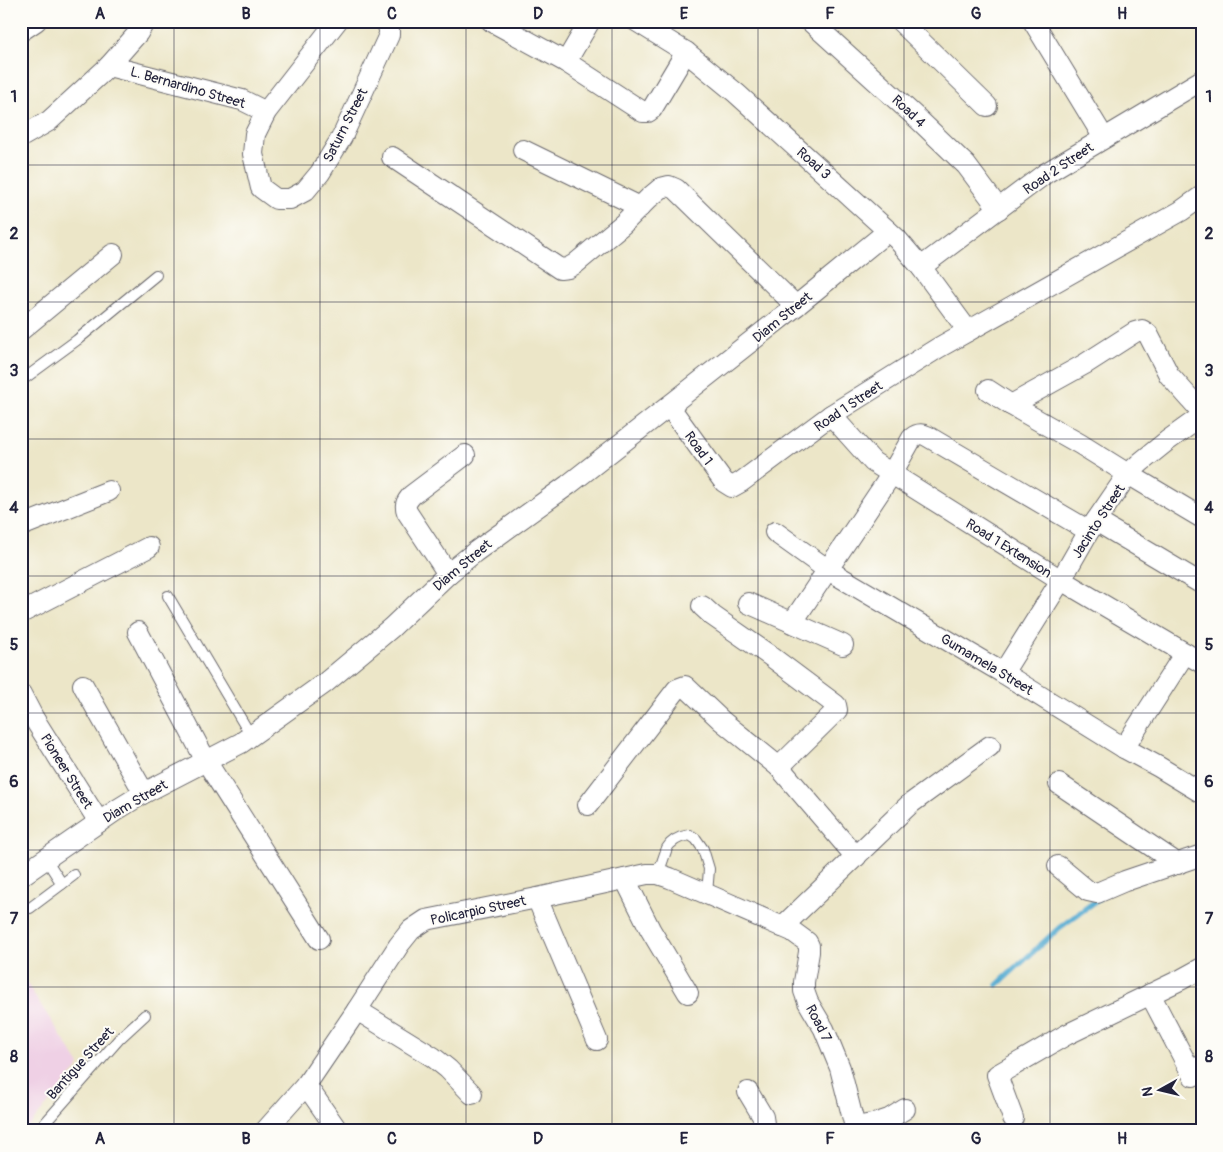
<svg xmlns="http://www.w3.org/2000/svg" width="1223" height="1152" viewBox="0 0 1223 1152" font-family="Pangolin,sans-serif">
<rect width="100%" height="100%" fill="#fdfcf7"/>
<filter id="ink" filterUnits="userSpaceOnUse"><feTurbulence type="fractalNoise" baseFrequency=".02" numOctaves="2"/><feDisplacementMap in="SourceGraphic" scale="10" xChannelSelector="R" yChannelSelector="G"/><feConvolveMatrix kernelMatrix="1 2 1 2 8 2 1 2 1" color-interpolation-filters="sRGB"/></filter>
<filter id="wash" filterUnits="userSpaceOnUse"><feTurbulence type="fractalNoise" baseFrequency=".0096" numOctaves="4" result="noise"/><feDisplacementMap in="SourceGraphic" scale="20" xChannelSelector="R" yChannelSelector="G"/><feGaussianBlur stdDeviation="1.12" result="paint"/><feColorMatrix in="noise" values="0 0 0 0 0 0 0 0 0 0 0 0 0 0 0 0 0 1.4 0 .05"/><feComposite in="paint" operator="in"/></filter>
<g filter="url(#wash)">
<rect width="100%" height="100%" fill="#ece6c8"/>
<polygon fill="#efd0e5" points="22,976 80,1065 25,1131 21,1131 21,977"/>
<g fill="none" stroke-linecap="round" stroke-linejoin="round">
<polyline stroke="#54abd1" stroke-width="5.5" points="997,985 1059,928 1093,903 1098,900"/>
</g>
</g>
<g filter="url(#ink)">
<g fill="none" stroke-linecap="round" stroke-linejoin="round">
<g stroke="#69676c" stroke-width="12">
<g id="lane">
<polyline points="21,381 77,340 156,275"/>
<polyline points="168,596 251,736"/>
<polyline points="46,859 62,884"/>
<polyline points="658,874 667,848 670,844 675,840 681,837 690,835 696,839 703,849 709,869 707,894"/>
<polyline points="30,908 74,875"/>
<polyline points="38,1131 120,1038 145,1015"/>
</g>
</g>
<g stroke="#69676c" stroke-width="22">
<g id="street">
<polyline points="337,21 266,112 255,134 253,154 261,188 276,199 290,199 305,191 320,173 342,137 389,35 389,28 385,21"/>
<polyline points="491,21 566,62 643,112 648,112 652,109 686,52"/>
<polyline points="636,21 686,52 736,93 897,239 921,267 968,331"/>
<polyline points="810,21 918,119 966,165 999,209"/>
<polyline points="900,21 987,106"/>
<polyline points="1033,21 1104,138"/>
<polyline points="21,31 36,21"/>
<polyline points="566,62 590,21"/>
<polyline points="109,66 242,100 266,112"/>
<polyline points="21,137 49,121 109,66 138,33 145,21"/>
<polyline points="523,150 640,207"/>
<polyline points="392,157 560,269 568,268 575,264 623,224 649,198 661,188 669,186 676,189 796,306"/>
<polyline points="921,267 1046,173 1202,80"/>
<polyline points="21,330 113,254"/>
<polyline points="988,390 1011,405 1080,444 1128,474 1202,518"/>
<polyline points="1011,405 1085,364 1135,332 1142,330 1148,334 1169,375 1202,412"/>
<polyline points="669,406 724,482 732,487 741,482 831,415 938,348 1181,211 1202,196"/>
<polyline points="831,415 873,462 1061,580 1202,663"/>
<polyline points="1096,521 1202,584"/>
<polyline points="21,526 109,491"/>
<polyline points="775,532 828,570 1003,673 1124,748 1159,767 1202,793"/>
<path d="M448,574L407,512C404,504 407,501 412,495L465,455"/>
<polyline points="748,603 843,645"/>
<polyline points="702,606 713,616 769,655 836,705 837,710 779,767"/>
<polyline points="21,613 149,547"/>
<path d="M792,623L891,475L912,438C917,434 921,433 927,436L1089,531"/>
<polyline points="138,632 206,761 319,939"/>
<polyline points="1003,673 1061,580 1089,531 1128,474 1141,462 1167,441 1202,416"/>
<polyline points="83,685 144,793"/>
<polyline points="21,694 33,717 99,822"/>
<polyline points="1124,748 1185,653"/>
<polyline points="1059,784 1178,864"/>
<polyline points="588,805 677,689 685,686 722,721 779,767 856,857"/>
<polyline points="1058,866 1088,891 1097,893 1125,881 1202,855"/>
<polyline points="21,876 118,809 144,793 241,743 325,683 391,628 448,574 475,552 568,485 669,406 796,306 888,231"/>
<polyline points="625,879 650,929 688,993"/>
<polyline points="537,898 597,1040"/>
<polyline points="782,927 910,804 990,746"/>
<polyline points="1150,994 1193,1076 1202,1065"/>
<polyline points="357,1010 433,1057 448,1069 472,1094"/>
<polyline points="306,1085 338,1131"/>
<polyline points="748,1092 763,1117 765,1131"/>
<polyline points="1013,1118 997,1075 1066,1035 1182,979 1202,968"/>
<polyline points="856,1127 877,1123 889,1119 905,1109"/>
<polyline points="265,1131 306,1085 357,1010 399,945 411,930 426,920 537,898 647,874 658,874 670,878 792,931 807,942 809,946 809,952 804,982 804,991 808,1002 824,1029 840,1068 856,1131"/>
</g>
</g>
<use href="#lane" stroke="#fff" stroke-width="10"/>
<use href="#street" stroke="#fff" stroke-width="20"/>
</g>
</g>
<path fill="none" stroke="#22223b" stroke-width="1" stroke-opacity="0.55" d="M174,21V1131M320,21V1131M466,21V1131M612,21V1131M758,21V1131M904,21V1131M1050,21V1131M21,165H1202M21,302H1202M21,439H1202M21,576H1202M21,713H1202M21,850H1202M21,987H1202"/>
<g text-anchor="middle" stroke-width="4" stroke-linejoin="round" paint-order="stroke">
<g font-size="14" fill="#22223b" stroke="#fdfcf7">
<text transform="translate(188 87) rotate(16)" y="5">L. Bernardino Street</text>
<text transform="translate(909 111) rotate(43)" y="5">Road 4</text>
<text transform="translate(345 125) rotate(-63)" y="5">Saturn Street</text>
<text transform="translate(814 163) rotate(42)" y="5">Road 3</text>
<text transform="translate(1058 168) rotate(-34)" y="5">Road 2 Street</text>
<text transform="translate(782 317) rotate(-39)" y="5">Diam Street</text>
<text transform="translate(848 406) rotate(-34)" y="5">Road 1 Street</text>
<text transform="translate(699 448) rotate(54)" y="5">Road 1</text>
<text transform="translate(1098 521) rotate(-57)" y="5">Jacinto Street</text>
<text transform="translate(1009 548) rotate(32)" y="5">Road 1 Extension</text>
<text transform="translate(462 565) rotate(-40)" y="5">Diam Street</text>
<text transform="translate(987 664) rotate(31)" y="5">Gumamela Street</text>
<text transform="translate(67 771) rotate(58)" y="5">Pioneer Street</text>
<text transform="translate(135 801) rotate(-30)" y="5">Diam Street</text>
<text transform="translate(478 910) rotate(-12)" y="5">Policarpio Street</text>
<text transform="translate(819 1023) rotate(63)" y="5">Road 7</text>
<text transform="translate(80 1063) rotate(-48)" y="5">Bantigue Street</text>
</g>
</g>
<rect width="1223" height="1152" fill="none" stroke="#fdfcf7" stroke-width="55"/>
<g transform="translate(1160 1090) rotate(262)" stroke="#fdfcf7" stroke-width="4" paint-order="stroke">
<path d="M0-4L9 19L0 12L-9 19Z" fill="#22223b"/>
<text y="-8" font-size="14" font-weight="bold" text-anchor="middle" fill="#22223b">N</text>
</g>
<rect x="28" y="28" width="1168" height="1096" fill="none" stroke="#22223b" stroke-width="2"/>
<g font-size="16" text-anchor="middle" font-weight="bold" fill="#22223b">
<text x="100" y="19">A</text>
<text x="246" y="19">B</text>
<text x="392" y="19">C</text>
<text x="538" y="19">D</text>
<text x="684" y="19">E</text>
<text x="830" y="19">F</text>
<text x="976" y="19">G</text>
<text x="1122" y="19">H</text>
<text x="14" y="102">1</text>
<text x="1209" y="102">1</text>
<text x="14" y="239">2</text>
<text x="1209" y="239">2</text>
<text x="14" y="376">3</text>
<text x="1209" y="376">3</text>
<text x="14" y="513">4</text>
<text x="1209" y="513">4</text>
<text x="14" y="650">5</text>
<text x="1209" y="650">5</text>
<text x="14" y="787">6</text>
<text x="1209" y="787">6</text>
<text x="14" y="924">7</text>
<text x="1209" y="924">7</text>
<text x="14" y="1062">8</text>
<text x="1209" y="1062">8</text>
<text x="100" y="1144">A</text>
<text x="246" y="1144">B</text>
<text x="392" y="1144">C</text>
<text x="538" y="1144">D</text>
<text x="684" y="1144">E</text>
<text x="830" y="1144">F</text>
<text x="976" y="1144">G</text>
<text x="1122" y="1144">H</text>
</g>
</svg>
